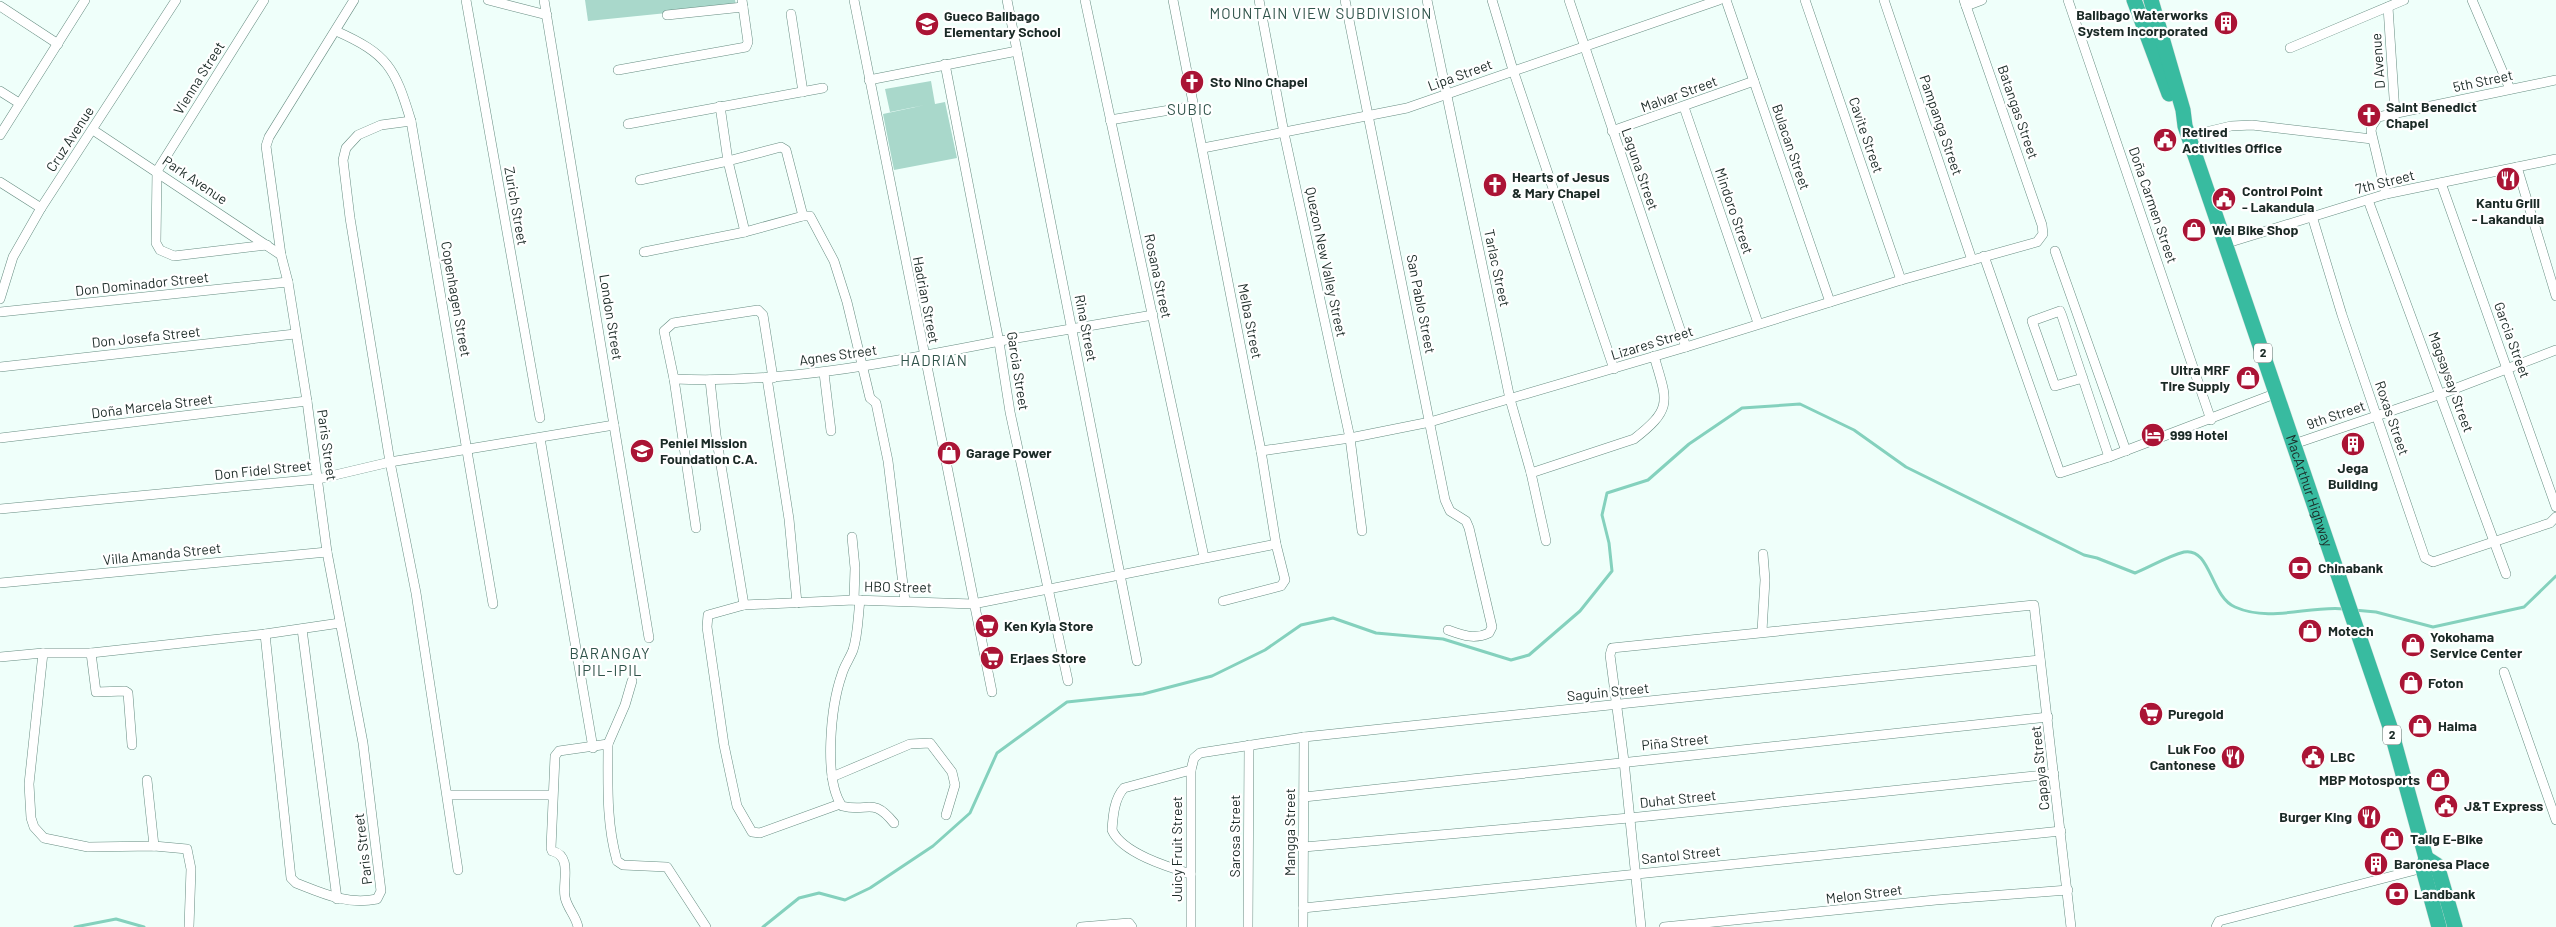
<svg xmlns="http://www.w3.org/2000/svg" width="2556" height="927" viewBox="0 0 2556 927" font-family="Barlow,sans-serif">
<rect width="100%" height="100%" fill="#effffa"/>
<g fill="#a9d8cb">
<polygon points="585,0 735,0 736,6 588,21"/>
<polygon points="931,81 935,104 945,102 957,158 894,170 883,114 925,105 890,112 885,89"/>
</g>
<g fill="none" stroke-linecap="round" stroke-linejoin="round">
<g stroke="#84d1bd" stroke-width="3">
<polyline points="2354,610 2376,612 2433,627 2524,607 2556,576"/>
<polyline points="75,927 116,919 144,927"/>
<path d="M763,927L799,898L819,893L845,900L870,888L933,846L970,813L997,753L1067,702L1143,694L1212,676L1265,650L1301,625L1333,618L1376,633L1443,639L1511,660L1529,655L1580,611L1612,571L1609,543L1602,515L1607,493L1648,480L1689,444L1742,408L1800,404L1854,430L1906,467L2084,555L2097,558L2135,573C2150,567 2168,556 2184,552C2211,547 2210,596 2235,607C2271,623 2309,605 2345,609"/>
</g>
<g stroke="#678d82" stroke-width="10">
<g id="street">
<polyline points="264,0 157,171 156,243 160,250 174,256 267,245"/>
<polyline points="466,0 540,418"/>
<polyline points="488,0 547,15"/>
<polyline points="544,0 649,638"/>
<polyline points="854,0 992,692"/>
<polyline points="1007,0 1137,661"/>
<polyline points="1085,0 1204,557"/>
<polyline points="1173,0 1261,451 1276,544 1285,580 1281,586 1223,601"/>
<polyline points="1259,0 1284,133 1350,438 1362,531"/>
<path d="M1345,0L1445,500L1450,511L1466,521L1469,528L1492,627L1489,633C1474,640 1462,635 1448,630"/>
<polyline points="1427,0 1510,399 1531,473 1546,541"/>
<polyline points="1492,0 1513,70 1614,369"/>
<polyline points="1569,0 1686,347"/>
<polyline points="1726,0 1830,302"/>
<polyline points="1805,0 1901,280"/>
<polyline points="1884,0 1972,260"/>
<polyline points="2068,0 2211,420"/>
<polyline points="2472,0 2510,89"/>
<polyline points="0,6 58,44"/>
<polyline points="1966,6 1982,0"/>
<polyline points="2388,7 2395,113"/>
<polyline points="791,14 803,92"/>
<polyline points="667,15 743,7"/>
<path d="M336,31C388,54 395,68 411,121L493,604"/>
<polyline points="2290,48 2404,0"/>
<polyline points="945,64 999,342 1010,412 1068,681"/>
<polyline points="618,70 746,47 748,42 742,0"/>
<polyline points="869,80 1017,51"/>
<polyline points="0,91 19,103"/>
<polyline points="720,106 728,161 745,232"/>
<polyline points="1684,107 1758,323"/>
<polyline points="1110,120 1194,106"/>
<polyline points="411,121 381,125 358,135 346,148 343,160 350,218 390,462 416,593 458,870"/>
<polyline points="628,124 823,88"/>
<polyline points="93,130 281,255"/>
<polyline points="1612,131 1754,81"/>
<polyline points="0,135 85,0"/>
<polyline points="2189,136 2231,126 2252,125 2372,139"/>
<polyline points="1203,148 1407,108 1719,0"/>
<polyline points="2517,167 2556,296"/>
<polyline points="640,180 728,161 781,147 786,150 803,216"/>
<polyline points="0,182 41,208"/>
<polyline points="2441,183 2556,507"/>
<polyline points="2386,194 2371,131 2372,126 2378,117 2556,80"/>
<polyline points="2368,200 2506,574"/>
<polyline points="2312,216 2342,315 2425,558 2433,562 2550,523 2556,517"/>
<polyline points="2224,244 2386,194 2556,159"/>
<polyline points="2055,251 2126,451"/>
<polyline points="644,252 745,232 803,216 810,216 834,261 847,302 870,398 876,403 888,461 905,601"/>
<polyline points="1984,256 2060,473 2109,457 2277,393"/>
<polyline points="0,299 13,257 41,208 176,0"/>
<polyline points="0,312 288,282"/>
<polyline points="0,367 295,334"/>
<polyline points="824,373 831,431"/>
<polyline points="767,378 789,519 797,603"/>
<polyline points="2083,378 2055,386 2032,321 2060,311 2062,316 2109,457"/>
<path d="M674,379C784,384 892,362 1000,341C1051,332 1102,324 1153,315"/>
<polyline points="710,380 716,435 744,605"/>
<polyline points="0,438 307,401"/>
<polyline points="540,438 593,748"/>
<polyline points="2294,444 2441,394 2556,350"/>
<polyline points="1261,451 1350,438 1430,422 1686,347 1901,280 2037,242 2043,234 2042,225 1964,0"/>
<path d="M1531,473L1634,439C1674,408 1667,401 1654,356"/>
<polyline points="0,509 318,479 390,462 614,425"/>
<polyline points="696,528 674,379 664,331 673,323 758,310 763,315 773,378"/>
<polyline points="852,537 855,568 854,600"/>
<polyline points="0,583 327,552"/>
<path d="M860,600C858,616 858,635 853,650C850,658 844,666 842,674C831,705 823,779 842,806C869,813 872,796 894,823"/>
<polyline points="302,629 337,899"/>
<polyline points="1762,631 1765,580 1763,554"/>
<path d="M265,634L291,878L296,883C324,894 347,905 377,899L381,891L363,743L327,552L307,401L288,282L281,255L266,146L269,137L354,0"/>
<polyline points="43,653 29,784 31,818 34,827 44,838 88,847 154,846 187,849 191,869 189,927"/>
<polyline points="91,653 96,692 125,691 128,693 132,745"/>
<polyline points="0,657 43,653 91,653 265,634 340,623"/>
<polyline points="2504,672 2556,820"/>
<path d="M608,744C608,784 606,822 617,861L623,865L667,867L706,927"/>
<polyline points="832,777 910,744 930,743 952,772 955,785 946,815"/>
<polyline points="147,780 154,846"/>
<polyline points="448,795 552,795"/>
<polyline points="1304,797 2048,717"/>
<polyline points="840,804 760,833 752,832 737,806 724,745 707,627 708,615 744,605 854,600 973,604 1276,544"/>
<polyline points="1304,847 1629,818 2054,774"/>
<path d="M1191,874C1168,867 1122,853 1112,830C1113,816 1114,799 1124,788L1191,770"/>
<polyline points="1303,908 2061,831"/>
<path d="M578,927C576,916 567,908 565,897C562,882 573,856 552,851L551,848L555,756L559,751L608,744L625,705L632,681"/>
<polyline points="1081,927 1129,923 1132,927"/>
<polyline points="1191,927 1191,770 1194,758 1200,753 1304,737 2040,660"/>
<polyline points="1248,927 1249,745"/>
<polyline points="1303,927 1304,737"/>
<polyline points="1641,927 1624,761 1610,655 1612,648 2034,605 2071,927"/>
<polyline points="1664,927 1936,900 2068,890"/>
<polyline points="2216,927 2219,921 2427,867"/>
</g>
</g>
<g stroke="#dbdddc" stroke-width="16">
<g id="highway">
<polyline points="2134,0 2169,94"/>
<path id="s1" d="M2151,0L2183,110L2185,126L2390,727L2426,858L2423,869L2439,927"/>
<polyline points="2426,858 2437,865 2455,927"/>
</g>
</g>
<use href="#street" stroke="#fff" stroke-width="9"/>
<use href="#highway" stroke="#38bba0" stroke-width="15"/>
</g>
<defs>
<g id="building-disc" transform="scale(1.25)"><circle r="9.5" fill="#aa1435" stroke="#fff"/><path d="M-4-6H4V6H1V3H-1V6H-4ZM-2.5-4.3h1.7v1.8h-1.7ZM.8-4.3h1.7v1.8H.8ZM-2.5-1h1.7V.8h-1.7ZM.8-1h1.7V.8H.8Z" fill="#fff"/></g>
<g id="school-disc" transform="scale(1.25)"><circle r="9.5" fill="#aa1435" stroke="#fff"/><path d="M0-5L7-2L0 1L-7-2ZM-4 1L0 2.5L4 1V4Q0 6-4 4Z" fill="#fff"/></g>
<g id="church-disc" transform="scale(1.25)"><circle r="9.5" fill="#aa1435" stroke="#fff"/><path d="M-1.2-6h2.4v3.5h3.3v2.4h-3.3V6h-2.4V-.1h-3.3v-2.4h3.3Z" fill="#fff"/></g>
<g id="civic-disc" transform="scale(1.25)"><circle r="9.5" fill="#aa1435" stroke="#fff"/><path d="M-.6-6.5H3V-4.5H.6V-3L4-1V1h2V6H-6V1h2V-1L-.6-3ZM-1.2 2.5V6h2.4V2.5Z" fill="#fff"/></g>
<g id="restaurant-disc" transform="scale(1.25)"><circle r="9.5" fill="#aa1435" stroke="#fff"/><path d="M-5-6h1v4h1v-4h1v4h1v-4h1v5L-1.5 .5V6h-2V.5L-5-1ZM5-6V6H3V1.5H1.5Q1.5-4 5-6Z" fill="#fff"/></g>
<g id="shop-disc" transform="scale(1.25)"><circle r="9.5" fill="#aa1435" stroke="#fff"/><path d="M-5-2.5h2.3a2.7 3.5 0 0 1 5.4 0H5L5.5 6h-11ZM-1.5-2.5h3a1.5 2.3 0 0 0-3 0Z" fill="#fff"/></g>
<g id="hotel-disc" transform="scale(1.25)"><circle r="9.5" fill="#aa1435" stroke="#fff"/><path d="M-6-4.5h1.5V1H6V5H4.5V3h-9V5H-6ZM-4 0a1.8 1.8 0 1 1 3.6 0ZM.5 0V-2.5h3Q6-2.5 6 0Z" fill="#fff"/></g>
<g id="bank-disc" transform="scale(1.25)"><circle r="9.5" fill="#aa1435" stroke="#fff"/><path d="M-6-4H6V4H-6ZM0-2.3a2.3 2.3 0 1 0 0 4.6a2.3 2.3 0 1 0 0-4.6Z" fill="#fff"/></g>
<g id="supermarket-disc" transform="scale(1.25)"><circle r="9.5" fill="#aa1435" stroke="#fff"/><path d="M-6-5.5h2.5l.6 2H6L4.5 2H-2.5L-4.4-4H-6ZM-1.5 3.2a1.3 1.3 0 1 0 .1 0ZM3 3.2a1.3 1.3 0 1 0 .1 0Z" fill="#fff"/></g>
</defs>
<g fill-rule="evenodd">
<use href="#building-disc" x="2226" y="23"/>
<use href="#school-disc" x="927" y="24"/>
<use href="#church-disc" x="1192" y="82"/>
<use href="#church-disc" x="2369" y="115"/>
<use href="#civic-disc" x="2165" y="140"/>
<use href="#restaurant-disc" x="2508" y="179"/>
<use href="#church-disc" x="1495" y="185"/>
<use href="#civic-disc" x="2224" y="199"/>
<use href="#shop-disc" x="2194" y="230"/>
<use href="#shop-disc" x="2248" y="378"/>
<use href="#hotel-disc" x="2153" y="435"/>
<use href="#building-disc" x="2353" y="444"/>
<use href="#school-disc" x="642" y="451"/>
<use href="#shop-disc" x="949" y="453"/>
<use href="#bank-disc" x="2300" y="568"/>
<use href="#supermarket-disc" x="987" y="626"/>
<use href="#shop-disc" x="2310" y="631"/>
<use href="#shop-disc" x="2413" y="645"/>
<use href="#supermarket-disc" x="992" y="658"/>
<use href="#shop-disc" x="2411" y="683"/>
<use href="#supermarket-disc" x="2151" y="714"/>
<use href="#shop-disc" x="2420" y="726"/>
<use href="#restaurant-disc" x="2233" y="757"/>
<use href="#civic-disc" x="2313" y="757"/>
<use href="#shop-disc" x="2438" y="780"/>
<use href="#civic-disc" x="2446" y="806"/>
<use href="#restaurant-disc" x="2369" y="817"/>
<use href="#shop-disc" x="2392" y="839"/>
<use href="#building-disc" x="2376" y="864"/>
<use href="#bank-disc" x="2397" y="894"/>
</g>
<g text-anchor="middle" stroke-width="4.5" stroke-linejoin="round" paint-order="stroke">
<g fill="#fff" stroke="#5f6a67" stroke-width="1">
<rect x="2254" y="343.5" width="18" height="19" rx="4"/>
<rect x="2383" y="725.5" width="18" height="19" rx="4"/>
</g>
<g font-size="12" font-weight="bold" fill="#1b2a26">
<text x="2263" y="357">2</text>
<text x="2392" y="739">2</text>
</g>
<g font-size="14" font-weight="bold" fill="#1b2a26" stroke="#fff" text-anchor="start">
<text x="2208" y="20" text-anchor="end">Balibago Waterworks<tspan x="2208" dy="16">System Incorporated</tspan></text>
<text x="944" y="21">Gueco Balibago<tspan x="944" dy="16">Elementary School</tspan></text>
<text x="1210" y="87">Sto Nino Chapel</text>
<text x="2386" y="112">Saint Benedict<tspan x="2386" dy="16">Chapel</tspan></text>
<text x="2182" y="137">Retired<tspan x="2182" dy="16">Activities Office</tspan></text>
<text x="1512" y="182">Hearts of Jesus<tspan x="1512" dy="16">&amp; Mary Chapel</tspan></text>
<text x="2242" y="196">Control Point<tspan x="2242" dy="16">- Lakandula</tspan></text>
<text x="2508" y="208" text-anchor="middle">Kantu Grill<tspan x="2508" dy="16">- Lakandula</tspan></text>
<text x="2212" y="235">Wel Bike Shop</text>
<text x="2230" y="375" text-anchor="end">Ultra MRF<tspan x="2230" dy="16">Tire Supply</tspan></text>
<text x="2170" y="440">999 Hotel</text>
<text x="660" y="448">Peniel Mission<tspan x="660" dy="16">Foundation C.A.</tspan></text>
<text x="966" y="458">Garage Power</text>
<text x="2353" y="473" text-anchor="middle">Jega<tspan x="2353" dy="16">Building</tspan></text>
<text x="2318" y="573">Chinabank</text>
<text x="1004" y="631">Ken Kyla Store</text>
<text x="2328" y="636">Motech</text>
<text x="2430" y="642">Yokohama<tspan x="2430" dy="16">Service Center</tspan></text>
<text x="1010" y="663">Erjaes Store</text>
<text x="2428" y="688">Foton</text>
<text x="2168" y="719">Puregold</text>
<text x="2438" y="731">Haima</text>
<text x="2216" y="754" text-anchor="end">Luk Foo<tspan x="2216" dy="16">Cantonese</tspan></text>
<text x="2330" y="762">LBC</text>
<text x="2420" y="785" text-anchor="end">MBP Motosports</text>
<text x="2464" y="811">J&amp;T Express</text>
<text x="2352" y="822" text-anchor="end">Burger King</text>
<text x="2410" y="844">Tailg E-Bike</text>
<text x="2394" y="869">Baronesa Place</text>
<text x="2414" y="899">Landbank</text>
</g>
<g font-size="14" fill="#1b2a26" stroke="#fff">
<text transform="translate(2378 61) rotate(-94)" y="5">D Avenue</text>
<text transform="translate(1460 75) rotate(-20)" y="5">Lipa Street</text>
<text transform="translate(199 78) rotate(-58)" y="5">Vienna Street</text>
<text transform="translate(2483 81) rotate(-12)" y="5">5th Street</text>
<text transform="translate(1679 94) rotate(-20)" y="5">Malvar Street</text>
<text transform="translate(2018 112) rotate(71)" y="5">Batangas Street</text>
<text transform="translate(1941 125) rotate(71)" y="5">Pampanga Street</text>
<text transform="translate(1866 135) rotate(71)" y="5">Cavite Street</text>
<text transform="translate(70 139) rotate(-57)" y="5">Cruz Avenue</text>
<text transform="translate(1791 147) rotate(71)" y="5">Bulacan Street</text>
<text transform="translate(1640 169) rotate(71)" y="5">Laguna Street</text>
<text transform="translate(195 180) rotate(34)" y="5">Park Avenue</text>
<text transform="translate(2385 182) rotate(-14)" y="5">7th Street</text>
<text transform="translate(2153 205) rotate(71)" y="5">Doña Carmen Street</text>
<text transform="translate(516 206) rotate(80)" y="5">Zurich Street</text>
<text transform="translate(1734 211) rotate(71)" y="5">Mindoro Street</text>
<text transform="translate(1326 262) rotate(78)" y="5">Quezon New Valley Street</text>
<text transform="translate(1497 268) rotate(78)" y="5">Tarlac Street</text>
<text transform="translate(1158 276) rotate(78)" y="5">Rosana Street</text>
<text transform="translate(142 284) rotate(-6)" y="5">Don Dominador Street</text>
<text transform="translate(456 299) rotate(80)" y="5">Copenhagen Street</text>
<text transform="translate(926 300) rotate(79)" y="5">Hadrian Street</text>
<text transform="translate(1421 304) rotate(79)" y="5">San Pablo Street</text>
<text transform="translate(611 317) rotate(81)" y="5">London Street</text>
<text transform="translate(1250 321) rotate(79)" y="5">Melba Street</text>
<text transform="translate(1086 328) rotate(79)" y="5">Rina Street</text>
<text transform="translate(146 337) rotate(-6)" y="5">Don Josefa Street</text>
<text transform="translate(2512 340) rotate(70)" y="5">Garcia Street</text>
<text transform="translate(1652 343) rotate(-17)" y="5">Lizares Street</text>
<text transform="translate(838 355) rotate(-8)" y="5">Agnes Street</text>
<text transform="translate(1018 371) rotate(81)" y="5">Garcia Street</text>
<text transform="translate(2451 382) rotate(70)" y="5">Magsaysay Street</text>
<text transform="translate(152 406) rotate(-7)" y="5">Doña Marcela Street</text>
<text transform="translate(2336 415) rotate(-19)" y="5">9th Street</text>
<text transform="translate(2392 418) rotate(71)" y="5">Roxas Street</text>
<text transform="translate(327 445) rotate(82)" y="5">Paris Street</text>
<text transform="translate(263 470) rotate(-6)" y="5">Don Fidel Street</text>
<text dy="5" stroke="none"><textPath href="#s1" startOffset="516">MacArthur Highway</textPath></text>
<text transform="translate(162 554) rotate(-6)" y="5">Villa Amanda Street</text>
<text transform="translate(898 587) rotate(1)" y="5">HBO Street</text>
<text transform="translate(1608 692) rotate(-6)" y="5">Saguin Street</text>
<text transform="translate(1675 742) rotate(-6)" y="5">Piña Street</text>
<text transform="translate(2040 768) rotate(-96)" y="5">Capaya Street</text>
<text transform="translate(1678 799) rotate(-6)" y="5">Duhat Street</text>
<text transform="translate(1290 832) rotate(-90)" y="5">Mangga Street</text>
<text transform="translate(1235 836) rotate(-90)" y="5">Sarosa Street</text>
<text transform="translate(363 849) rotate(-97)" y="5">Paris Street</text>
<text transform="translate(1177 849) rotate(-90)" y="5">Juicy Fruit Street</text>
<text transform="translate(1681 855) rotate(-6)" y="5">Santol Street</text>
<text transform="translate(1864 894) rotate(-7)" y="5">Melon Street</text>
</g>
<g font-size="15" letter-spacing="1" fill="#30544b" stroke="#fff">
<text x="1321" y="19">MOUNTAIN VIEW SUBDIVISION</text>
<text x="1190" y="115">SUBIC</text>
<text x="934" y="366">HADRIAN</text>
<text x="610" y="659">BARANGAY<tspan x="610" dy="17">IPIL-IPIL</tspan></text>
</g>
</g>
</svg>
